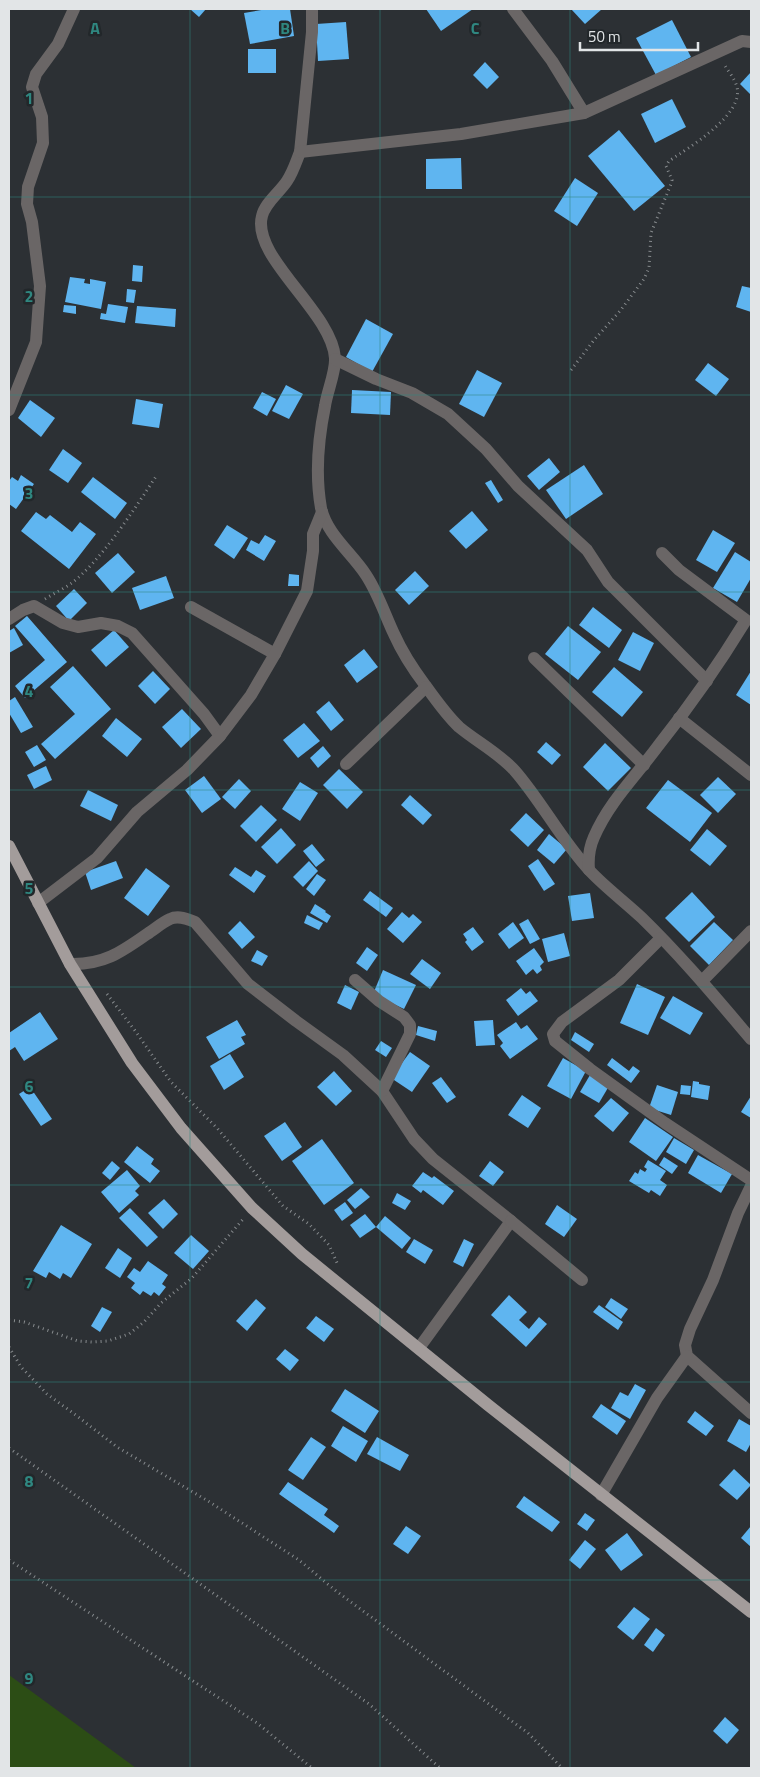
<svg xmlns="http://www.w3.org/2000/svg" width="760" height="1777" viewBox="0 0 760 1777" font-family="'Titillium Web',sans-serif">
<rect width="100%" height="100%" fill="#2c3034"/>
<polygon fill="#2c4d15" points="9,1675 136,1768 9,1768"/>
<g fill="#5fb5f0">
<polygon points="190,9 206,9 199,17"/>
<polygon points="267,9 290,9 294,36 250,44 244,13"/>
<polygon points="426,9 473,9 441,31"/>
<polygon points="571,9 602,9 585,24"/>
<polygon points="672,20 691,57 656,75 636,38"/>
<polygon points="346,22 349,59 318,61 316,24"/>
<rect x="248" y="49" width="28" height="24"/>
<polygon points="485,62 499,77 487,89 473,75"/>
<polygon points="751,72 751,95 740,84"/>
<polygon points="672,99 686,127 655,143 641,114"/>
<polygon points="619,130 665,186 634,211 588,156"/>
<polygon points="461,158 462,189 426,189 426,159"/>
<polygon points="575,178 598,193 577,226 554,211"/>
<polygon points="133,265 143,266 142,282 132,281"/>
<polygon points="70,277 85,279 84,283 90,284 90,279 106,282 101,309 65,302"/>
<polygon points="742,286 751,288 751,312 736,307"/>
<polygon points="127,289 136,290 134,303 126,302"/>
<polygon points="108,304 128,307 125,323 100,319 101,313 106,314"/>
<polygon points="64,305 76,306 76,314 63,312"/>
<polygon points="137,306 176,309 175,327 135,323"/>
<polygon points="366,319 393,334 372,372 346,357"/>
<polygon points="708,363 729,379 716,396 695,380"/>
<polygon points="477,370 502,383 484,417 459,404"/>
<polygon points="286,385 303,394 289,419 272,411"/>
<polygon points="352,390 391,392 390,415 351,413"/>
<polygon points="262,392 276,399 267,416 253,408"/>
<polygon points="136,399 163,404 159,428 132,424"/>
<polygon points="30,400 55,418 41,437 18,418"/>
<polygon points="63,449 82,463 68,483 49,470"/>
<polygon points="549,458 560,472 539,490 527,476"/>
<polygon points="584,465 603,494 566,519 546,490"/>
<polygon points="21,475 34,484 16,509 9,504 9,481 12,477 18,481"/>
<polygon points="93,477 127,503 115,519 81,492"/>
<polygon points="491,480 503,500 498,503 485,483"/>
<polygon points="472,511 488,530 466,549 449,531"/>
<polygon points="36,512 46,519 50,515 72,532 80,522 96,534 69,569 21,531"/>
<polygon points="227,525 248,538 234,559 214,545"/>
<polygon points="713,530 735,543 717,572 696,560"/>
<polygon points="265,535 276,541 264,561 246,550 251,540 259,544"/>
<polygon points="735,552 751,562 751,578 737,602 713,588"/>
<polygon points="118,553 135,572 112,593 95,573"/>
<polygon points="415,571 429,586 409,605 395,590"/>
<polygon points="289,574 299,575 299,586 288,586"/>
<polygon points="166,576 174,598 140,610 132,588"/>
<polygon points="74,589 87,603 69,621 56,606"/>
<polygon points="593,607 622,630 609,648 579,625"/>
<polygon points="27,616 67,662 25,698 15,686 45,660 15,626"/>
<polygon points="568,626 601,652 578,680 545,654"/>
<polygon points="14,628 23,645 9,653 9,631"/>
<polygon points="114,630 129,647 106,667 91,650"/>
<polygon points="633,632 654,643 640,671 618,660"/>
<polygon points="364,649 378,667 357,683 344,665"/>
<polygon points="73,666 111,709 55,759 41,744 75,714 50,687"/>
<polygon points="614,667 643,692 622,717 592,692"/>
<polygon points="153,671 170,689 155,704 138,686"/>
<polygon points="751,671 751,705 736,695"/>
<polygon points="15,697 33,727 21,733 9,713 9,701"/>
<polygon points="329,701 344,720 331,731 316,712"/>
<polygon points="182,709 201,729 181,748 162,727"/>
<polygon points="116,718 142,739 127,757 102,736"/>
<polygon points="304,723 320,741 298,758 283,740"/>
<polygon points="546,742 561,755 552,765 537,752"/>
<polygon points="605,743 631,768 608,791 583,767"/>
<polygon points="37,745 46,760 34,767 25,752"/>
<polygon points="323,746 331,756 318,768 310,758"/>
<polygon points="46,766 52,780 34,789 27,775"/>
<polygon points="339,769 363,792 347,809 323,785"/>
<polygon points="204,776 221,799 202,813 185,790"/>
<polygon points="718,777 736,794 718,813 700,795"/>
<polygon points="239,779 251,791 235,809 222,797"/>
<polygon points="668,780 712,813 690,842 646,808"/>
<polygon points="300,782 318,793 300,821 282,809"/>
<polygon points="88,790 118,805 111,821 80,806"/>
<polygon points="410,795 432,815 423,825 401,805"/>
<polygon points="261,805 277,820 256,842 240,826"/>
<polygon points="526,813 544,830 528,847 510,830"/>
<polygon points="281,828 296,845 277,864 261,847"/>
<polygon points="707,829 727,846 710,866 690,850"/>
<polygon points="549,834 567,849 554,864 537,850"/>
<polygon points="312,844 325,860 316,867 303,851"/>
<polygon points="538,859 555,884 544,891 528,866"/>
<polygon points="116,861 123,878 91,890 85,872"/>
<polygon points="309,861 318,871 303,887 293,877"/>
<polygon points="235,867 251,877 256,870 266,876 254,893 229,875"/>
<polygon points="146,868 170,886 148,916 124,898"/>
<polygon points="317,874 326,880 314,896 306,889"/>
<polygon points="370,891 393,908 386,917 363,900"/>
<polygon points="692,892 715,917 689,942 665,918"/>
<polygon points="590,893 594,918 572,921 568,896"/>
<polygon points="315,904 326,911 325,912 331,916 327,923 310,913"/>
<polygon points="402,912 409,918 413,914 422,922 403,943 387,929"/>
<polygon points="307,915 323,923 319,930 304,923"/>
<polygon points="528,919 540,939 530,944 519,924"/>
<polygon points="240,921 255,937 242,949 228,933"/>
<polygon points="513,922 524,938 509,949 498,934"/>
<polygon points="714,922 733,940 709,965 690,946"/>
<polygon points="473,927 484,942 472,951 465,942 467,940 463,934"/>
<polygon points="564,933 570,956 548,962 542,939"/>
<polygon points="367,947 378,955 367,971 356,963"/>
<polygon points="534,948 544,962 540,966 542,970 537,974 533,969 526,975 516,961"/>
<polygon points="257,950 268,956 262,966 251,961"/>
<polygon points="422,959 441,973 430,989 410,974"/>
<polygon points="383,970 416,985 404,1009 373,994"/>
<polygon points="637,984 665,997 648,1035 620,1023"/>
<polygon points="345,985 359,992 351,1010 337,1003"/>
<polygon points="521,988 526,994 530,991 538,1001 518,1016 506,1000"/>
<polygon points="673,996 703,1013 690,1035 660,1018"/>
<polygon points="40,1012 58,1039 24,1061 15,1047 9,1051 9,1033"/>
<polygon points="237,1020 246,1035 241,1037 245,1044 219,1059 206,1037"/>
<polygon points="493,1020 495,1045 476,1046 474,1021"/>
<polygon points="516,1022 521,1029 527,1025 538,1039 510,1059 500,1046 503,1043 497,1035"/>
<polygon points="418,1026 437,1031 435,1041 416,1035"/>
<polygon points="575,1032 594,1044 589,1052 571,1040"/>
<polygon points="381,1041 392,1048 386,1057 375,1050"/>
<polygon points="410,1052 430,1066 412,1092 391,1078"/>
<polygon points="230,1054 244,1077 224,1090 210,1066"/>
<polygon points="563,1058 586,1071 571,1099 547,1086"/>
<polygon points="612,1058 629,1071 633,1066 640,1071 631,1083 607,1065"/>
<polygon points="334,1071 352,1091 336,1106 317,1087"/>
<polygon points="590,1075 609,1086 599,1103 580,1092"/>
<polygon points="441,1077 456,1097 447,1103 432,1083"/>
<polygon points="693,1081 699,1082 699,1084 710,1086 708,1100 691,1097"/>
<polygon points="657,1085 678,1092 671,1115 649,1108"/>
<polygon points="681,1085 691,1086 690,1095 680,1094"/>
<polygon points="30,1087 52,1119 41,1126 19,1094"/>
<polygon points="522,1095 541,1108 528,1128 508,1115"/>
<polygon points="751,1096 751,1118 741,1112"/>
<polygon points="611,1098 629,1113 613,1132 594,1116"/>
<polygon points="645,1118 673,1137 656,1161 629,1142"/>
<polygon points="285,1122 302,1147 282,1161 264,1136"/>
<polygon points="674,1138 694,1150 686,1164 666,1152"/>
<polygon points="322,1139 354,1183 324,1205 292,1161"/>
<polygon points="137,1146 154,1159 151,1164 160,1171 150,1183 124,1162"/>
<polygon points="698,1155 732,1174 721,1193 688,1173"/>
<polygon points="664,1157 678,1166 672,1174 659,1165"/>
<polygon points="648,1160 666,1171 660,1180 667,1185 660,1196 651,1190 649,1193 629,1181 635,1172 638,1174 640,1169 645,1172 647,1169 644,1167"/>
<polygon points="112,1161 120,1168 110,1180 102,1173"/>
<polygon points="490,1161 504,1172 493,1186 479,1176"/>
<polygon points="127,1170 140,1186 135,1191 139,1195 119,1213 101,1192"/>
<polygon points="423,1172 432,1178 434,1176 454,1191 443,1205 423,1190 421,1193 412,1186"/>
<polygon points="361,1188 370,1197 355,1209 347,1200"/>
<polygon points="397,1193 411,1201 405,1210 392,1203"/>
<polygon points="164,1199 178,1214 163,1229 148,1213"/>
<polygon points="345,1202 353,1213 342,1221 334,1210"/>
<polygon points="557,1205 577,1219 564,1237 545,1224"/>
<polygon points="130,1208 158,1237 147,1247 119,1218"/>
<polygon points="365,1214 376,1227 360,1238 350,1225"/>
<polygon points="385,1216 411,1238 402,1249 376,1227"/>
<polygon points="61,1225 92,1244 71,1278 63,1273 60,1279 49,1272 46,1278 33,1271"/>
<polygon points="191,1235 209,1251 193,1269 174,1253"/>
<polygon points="414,1239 433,1250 425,1264 406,1252"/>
<polygon points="464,1239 474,1244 463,1267 453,1262"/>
<polygon points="118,1248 132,1258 120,1278 105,1268"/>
<polygon points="148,1261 168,1275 162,1284 166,1287 159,1296 154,1292 151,1296 143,1291 140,1295 131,1288 135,1283 127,1277 134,1268 140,1272"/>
<polygon points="509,1295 527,1312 519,1320 529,1329 539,1317 547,1324 526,1347 491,1315"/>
<polygon points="611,1298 628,1309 621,1319 605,1307"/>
<polygon points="256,1299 266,1308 247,1331 236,1321"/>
<polygon points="599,1305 623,1322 618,1330 593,1312"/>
<polygon points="102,1307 112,1312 100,1332 91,1326"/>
<polygon points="316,1316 334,1329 324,1342 306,1328"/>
<polygon points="285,1349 299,1360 290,1371 276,1359"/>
<polygon points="635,1384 646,1390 630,1419 611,1408 620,1392 628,1396"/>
<polygon points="345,1389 379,1411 365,1433 331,1411"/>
<polygon points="601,1404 626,1421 617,1435 592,1417"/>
<polygon points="695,1411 714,1426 706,1436 687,1422"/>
<polygon points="739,1419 751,1426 751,1443 746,1452 727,1441"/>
<polygon points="343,1426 368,1441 356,1462 331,1446"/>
<polygon points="311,1437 326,1447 303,1480 288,1470"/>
<polygon points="377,1437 409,1455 400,1471 367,1454"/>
<polygon points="734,1469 751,1485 737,1500 719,1485"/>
<polygon points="288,1482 328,1509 324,1515 339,1526 334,1533 279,1494"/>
<polygon points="524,1496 560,1522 552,1532 516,1507"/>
<polygon points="585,1513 595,1520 587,1531 577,1524"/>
<polygon points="406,1526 421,1536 408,1554 393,1544"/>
<polygon points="751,1526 751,1547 741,1538"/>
<polygon points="627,1533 643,1555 621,1571 605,1550"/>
<polygon points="585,1540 596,1549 580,1569 569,1560"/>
<polygon points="634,1607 650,1619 633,1640 617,1627"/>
<polygon points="656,1628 665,1635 653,1652 644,1645"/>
<polygon points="725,1717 739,1730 727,1744 713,1731"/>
</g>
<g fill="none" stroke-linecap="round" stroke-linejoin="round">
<g stroke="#878b8e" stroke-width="3" stroke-dasharray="1 4" stroke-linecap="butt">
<path d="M571,370L594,340L620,311L644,279L649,268L651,233L671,184L672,180L666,166L669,161C688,148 744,115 737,87C735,79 728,71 724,64"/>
<path d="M45,599C53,594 61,590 69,585C100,563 135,508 157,475"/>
<polyline points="107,994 136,1032 171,1082 217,1128 283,1206 309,1224 329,1245 338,1265"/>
<polyline points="9,1320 24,1322 78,1341 92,1342 108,1341 129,1334 144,1322 161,1303 192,1278 244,1218"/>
<polyline points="9,1347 21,1367 47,1394 77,1416 117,1447 208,1501 299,1560 336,1591 528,1733 562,1768"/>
<polyline points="9,1448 369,1704 440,1768"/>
<polyline points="9,1560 257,1723 312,1768"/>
</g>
<g stroke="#6a6666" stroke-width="12">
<path d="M312,9V32L300,152C296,162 293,172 287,181C279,193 265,203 262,216C251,257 332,312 335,358C336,371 327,392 325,406C318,440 315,474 321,508C327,535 352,553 366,575C378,593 385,615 394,634C402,652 413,669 425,685C435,699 447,716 459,727C477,742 499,753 515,771C542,802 561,840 590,871C606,888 625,902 642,918C681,956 716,998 751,1039"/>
<polyline points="513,9 552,61 584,113"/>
<polyline points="300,152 461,134 584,113 742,41 751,42"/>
<polyline points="335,359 376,379 412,393 448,414 486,449 518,486 587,550 608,582 707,681"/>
<polyline points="9,410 36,342 40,286 32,222 27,204 28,187 43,143 42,117 32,87 36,74 58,44 74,9"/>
<polyline points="191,607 275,654"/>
<polyline points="9,619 23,610 34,606 63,623 78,627 101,623 118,626 132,633 204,714 220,736"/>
<polyline points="534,658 644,765"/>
<polyline points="679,718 751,775"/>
<polyline points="346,764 426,687"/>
<path d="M589,870C588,858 589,848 594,837C609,802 636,776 658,746C690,706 719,664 746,620L679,570L662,553"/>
<polyline points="38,903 97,858 137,812 187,770 220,736 251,695 275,654 307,591 313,551 313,534 322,512"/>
<polyline points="661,938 619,980 562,1022 553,1034 555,1041 590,1069 665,1123 751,1180"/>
<path d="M70,964C105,965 123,951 150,932C156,928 163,922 170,919C178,915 188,919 195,922L248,984L296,1021L343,1055L382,1091L414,1139L433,1159L511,1221L419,1348"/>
<polyline points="355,980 379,1001 404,1017 410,1025 410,1034 382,1091"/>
<polyline points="702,981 751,931"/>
<polyline points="751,1186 738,1213 713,1280 690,1329 685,1345 687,1356 751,1413"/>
<polyline points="511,1221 582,1280"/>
<polyline points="601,1495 657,1398 687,1356"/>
</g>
<polyline stroke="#a39c9b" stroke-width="12" points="9,846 70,964 132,1063 181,1128 252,1208 302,1254 488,1405 751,1612"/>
</g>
<path fill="none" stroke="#2f8780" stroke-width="1" stroke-opacity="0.55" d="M190,9V1768M380,9V1768M570,9V1768M9,197H751M9,395H751M9,592H751M9,790H751M9,987H751M9,1185H751M9,1382H751M9,1580H751"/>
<g font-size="16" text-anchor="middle" font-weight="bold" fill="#2f8780" stroke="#22272a" stroke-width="5" stroke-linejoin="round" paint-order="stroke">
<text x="95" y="34">A</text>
<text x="285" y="34">B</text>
<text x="475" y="34">C</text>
<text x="29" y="104">1</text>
<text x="29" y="302">2</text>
<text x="29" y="499">3</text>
<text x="29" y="697">4</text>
<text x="29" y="894">5</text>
<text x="29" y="1092">6</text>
<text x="29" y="1289">7</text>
<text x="29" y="1487">8</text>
<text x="29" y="1684">9</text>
</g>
<rect width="760" height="1777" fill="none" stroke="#e2e5e7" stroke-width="20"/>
<path d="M580 42v8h118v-8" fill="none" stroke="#e2e5e7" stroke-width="2.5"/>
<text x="588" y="42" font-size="15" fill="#e2e5e7" stroke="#22272a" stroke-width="4" paint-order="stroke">50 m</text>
</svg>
